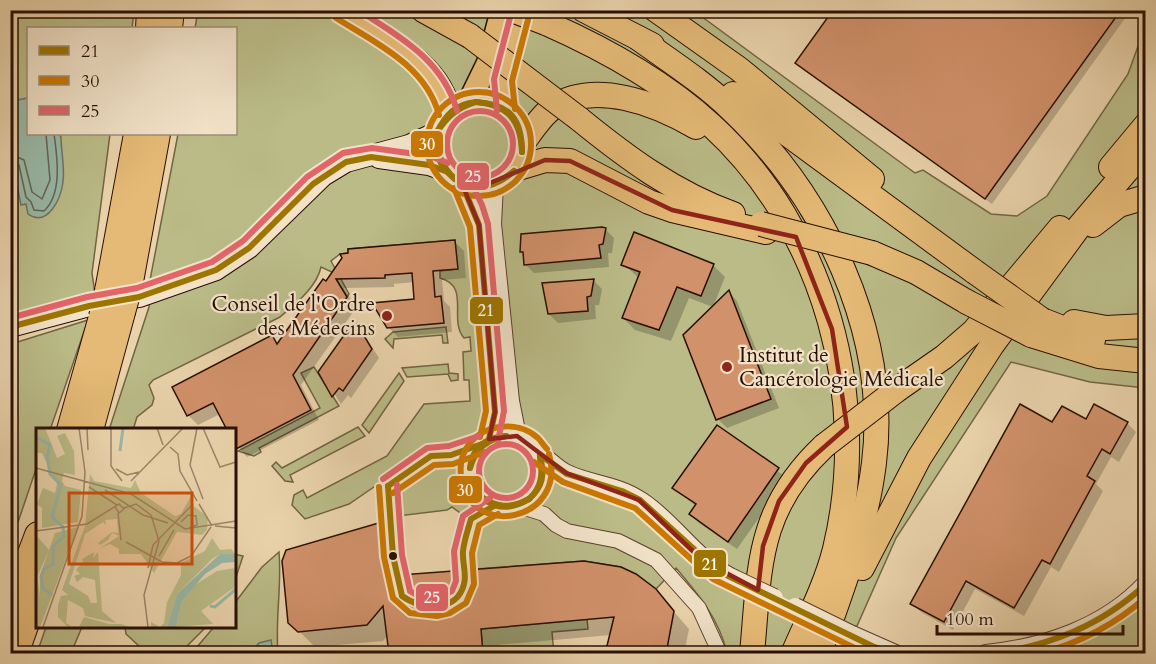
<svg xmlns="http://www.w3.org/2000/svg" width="1156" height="664" viewBox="0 0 1156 664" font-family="Cardo,serif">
<rect width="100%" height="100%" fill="#ead3ab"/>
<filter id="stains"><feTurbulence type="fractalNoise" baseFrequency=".00333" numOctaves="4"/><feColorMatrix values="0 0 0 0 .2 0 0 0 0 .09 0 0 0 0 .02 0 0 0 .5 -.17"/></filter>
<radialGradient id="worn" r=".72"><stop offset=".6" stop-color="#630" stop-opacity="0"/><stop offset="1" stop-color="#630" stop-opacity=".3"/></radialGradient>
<g fill="#babb87" stroke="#726444" stroke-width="1.5">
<polygon points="11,11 134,11 132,28 28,28 28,134 110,134 92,273 95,294 11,314"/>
<path d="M198,11H694L915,173L923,170L991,214L1017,216L1047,196L1128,74L1145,27V388L1090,382L1011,362L896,538L845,653H727C719,619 699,595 676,568L656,589L621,567L584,561L476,569L473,532L478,526L452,507L447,510L398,516L397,494L387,478L349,504L305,519L292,505L294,495L303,490L307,498L387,456L424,404L470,401L469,380H464L463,352L471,351L470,337L464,338C448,320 471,286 440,278V271L457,269L455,240L348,249V253L340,254L331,261L349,294L347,297L332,272L321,267C317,287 295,304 280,317L153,380L149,385L154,398L152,405L137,417L133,430H109L149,307L150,280L178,134H236V28H195Z"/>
<polygon points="88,320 50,430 38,430 37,466 11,543 11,344"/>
<polygon points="446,327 448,343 443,343 442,335 394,339 393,348 385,339 393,332"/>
<polygon points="448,364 449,373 458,374 458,380 451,381 448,374 407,377 402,368"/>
<polygon points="314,367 339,406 259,448 261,452 254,456 238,451 320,408 301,373"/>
<polygon points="399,373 404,381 369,433 362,425"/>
<polygon points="358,427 365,436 290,475 293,482 285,481 272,466 276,462 282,468"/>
<path d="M279,552C282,586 275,619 278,653L191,654L214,627L234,626V604L262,567Z"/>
<polygon points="234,554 243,556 234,583"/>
<path d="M1145,600V653H1054C1088,640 1119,627 1145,600Z"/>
<polygon points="587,619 588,629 552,632 554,654 483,653 481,629"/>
<polygon points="46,627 82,627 71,653 37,653"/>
<polygon points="125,627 125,626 206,627 179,654 142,653 141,648 126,634"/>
</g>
<g fill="#98b8a7" stroke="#6c7465" stroke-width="1.5">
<path d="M28,98V134H59L61,137C61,151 65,168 63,182C61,198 48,228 28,214L26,204L21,205L11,154V105L17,100Z"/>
<polygon points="271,640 273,653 250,653 259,643"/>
</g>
<g fill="#0003">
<polygon points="835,10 1131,10 992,204 803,69"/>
<polygon points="605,229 614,238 612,253 608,253 609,267 534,273 525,264 522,252"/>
<polygon points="454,241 464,251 466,278 442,280 444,301 450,307 452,332 398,337 388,327 415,300 414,282 394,284 394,287 344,288 356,308 301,385 319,420 247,457 234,441 234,430 228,430 220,414 198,425 189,416 174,388 272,336 279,344 344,258"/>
<polygon points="623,264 713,265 725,277 713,307 689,298 671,341 635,330 623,318 639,278"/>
<polygon points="593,280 602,289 599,305 595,305 596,319 558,323 549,314"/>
<polygon points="729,292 737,301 779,408 727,428 718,419"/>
<polygon points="358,326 379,358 351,398 348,395 341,404 320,372"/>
<polygon points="1086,421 1127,423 1136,432 1119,462 1111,457 1096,484 1103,491 1059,572 1051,567 1024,616 975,589 953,630 921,612 912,604 1053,424"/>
<polygon points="717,427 787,478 737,549 699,523 691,514 696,506 674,488"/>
<polygon points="382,523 398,540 401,576 655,590 689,629 684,654 607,654 611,635 497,645 498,654 317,654 389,647 388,635 383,641 315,647 290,622"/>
</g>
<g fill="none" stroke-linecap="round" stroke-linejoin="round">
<g stroke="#606354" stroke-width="1.5">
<polyline points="10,154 24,160 32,192 42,199 50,180 46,134"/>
<path d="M10,161L19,165L26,197L31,202L34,210L44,211C63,194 57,155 54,134"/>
</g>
</g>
<g fill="#d1916a" stroke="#290e01" stroke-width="1.5">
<polygon points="833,10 1121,10 985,199 795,63"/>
<polygon points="602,227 606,228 603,244 599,245 601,258 524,265 523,252 520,252 521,234"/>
<polygon points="634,232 714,264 701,296 677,287 659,330 622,318 640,272 621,265"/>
<polygon points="455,240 458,269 433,271 435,297 441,296 444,323 387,328 372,303 414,299 412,273 385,275 385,278 336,279 347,297 293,375 311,410 234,450 234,430 227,430 213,403 187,416 172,387 272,335 277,344 323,279 326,281 342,258 340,254 348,253 348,249"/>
<polygon points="594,279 591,296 587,297 588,311 548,314 542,283"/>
<polygon points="729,290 771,399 716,420 683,335"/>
<polygon points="357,324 372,349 343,391 339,388 332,397 318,372 347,331 351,333"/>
<polygon points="1020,404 1052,422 1062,406 1086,419 1094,404 1128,422 1110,454 1102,449 1087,476 1095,481 1050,564 1042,560 1014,608 966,581 944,622 910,604"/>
<polygon points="717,425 779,468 728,542 689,514 696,504 672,488"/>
<polygon points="382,522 387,576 584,561 621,567 636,574 656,589 674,611 666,654 605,654 614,617 481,629 483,654 389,654 383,606 367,625 298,632 288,623 282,561 286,550"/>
</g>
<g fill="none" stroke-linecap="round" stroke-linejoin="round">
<g stroke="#593f2c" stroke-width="16">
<polyline id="minor" points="519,506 544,514 556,525 567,531 618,541 656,560 699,608 720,654"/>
</g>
<g stroke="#593f2c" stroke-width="20">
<g id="tertiary">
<polyline points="462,184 474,208 479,225 495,412 489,439"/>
<polyline points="494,185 492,224 510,401 517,436"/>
<path d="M540,455C557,506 489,529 472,483C468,472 470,458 478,449C509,408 539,459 565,473C588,485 616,484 642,502C675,524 695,560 732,578"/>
<polyline points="852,635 895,654"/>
<path d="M986,654C1044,648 1105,628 1146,584"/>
</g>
</g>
<g stroke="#290e01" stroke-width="22">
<g id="secondary">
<polyline points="379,158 429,165 445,171"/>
<polyline points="10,327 89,306 139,297 216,270 249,248 323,176 346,162 409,145 437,132"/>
</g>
</g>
<g stroke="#290e01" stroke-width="25">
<g id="primary">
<circle cx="479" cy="144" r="43"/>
<polyline points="469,102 488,63 502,10"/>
<polyline points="506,110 503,80 521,10"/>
</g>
</g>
<g stroke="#290e01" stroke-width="26">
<g id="trunk">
<path d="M341,10C378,35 443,65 448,113"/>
<polyline points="423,10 470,36"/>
<polyline points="584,10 652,45"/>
<polyline points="656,10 739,69 872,179"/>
<path d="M546,23C605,49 664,82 711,125C826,230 871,400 835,549C826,585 808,619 793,654"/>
<path d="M638,38C670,61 703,82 731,109C824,197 890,332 874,463C866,529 841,591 819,654"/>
<polyline points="733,94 975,272"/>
<path d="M578,118C626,157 674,193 733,214"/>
<path d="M522,144C531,132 540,117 552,108C594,79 657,104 696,127"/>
<polyline points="1111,167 1146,125"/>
<polyline points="515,169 545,160 570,161 649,202 672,210 766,232"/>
<polyline points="1093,225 1119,205 1146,197"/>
<polyline points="872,253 916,272 967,302"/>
<polyline points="1042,320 1093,340"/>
<polyline points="1074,322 1106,328 1146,326"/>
<polyline points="1031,335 1099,356 1146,361"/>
<polyline points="898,389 944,357 974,331 1060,228"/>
<polyline points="862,568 919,458 992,345 1078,228 1129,168 1146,153"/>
<path d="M752,654C760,568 756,510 824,446"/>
</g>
</g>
<g stroke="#290e01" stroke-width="28">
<g id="motorway">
<polyline points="149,28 150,10"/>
<polyline points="169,28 171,10"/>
<polyline points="129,287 157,134"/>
<polyline points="108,291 137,134"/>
<polyline points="70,430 102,317"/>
<polyline points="90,430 122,312"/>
<polyline points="10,609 38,535"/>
<polyline points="15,654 38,589"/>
</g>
</g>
<use href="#minor" stroke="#f1e2c8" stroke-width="14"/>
<use href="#tertiary" stroke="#f1e2c8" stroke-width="18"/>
<use href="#secondary" stroke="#f1e2c8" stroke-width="20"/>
<use href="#primary" stroke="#e5ba76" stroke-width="22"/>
<use href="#trunk" stroke="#e5ba76" stroke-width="24"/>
<use href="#motorway" stroke="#e5ba76" stroke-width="26"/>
<g stroke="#593f2c" stroke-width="20" stroke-linecap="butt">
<g id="tertiary-bridge">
<polyline points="732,578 774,598"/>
<polyline points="795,607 852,635"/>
</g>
</g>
<g stroke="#290e01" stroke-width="26" stroke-linecap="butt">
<g id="trunk-bridge">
<polyline points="512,10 546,23"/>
<polyline points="470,36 578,118"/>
<polyline points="761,224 872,253"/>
<polyline points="975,272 1042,320"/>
<polyline points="967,302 1031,335"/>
<polyline points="824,446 898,389"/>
</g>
</g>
<g stroke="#290e01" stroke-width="28" stroke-linecap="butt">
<g id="motorway-bridge">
<polyline points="122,312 129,287"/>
<polyline points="102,317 108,291"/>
</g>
</g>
<use href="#tertiary-bridge" stroke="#f1e2c8" stroke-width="18"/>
<use href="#trunk-bridge" stroke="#e5ba76" stroke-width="24"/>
<use href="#motorway-bridge" stroke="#e5ba76" stroke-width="26"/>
<g stroke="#f1e2c8" stroke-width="10">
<g id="bus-1">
<path d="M476,102C508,105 521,120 522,152"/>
<path d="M476,102C510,104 522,119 522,152"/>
<path d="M437,132C437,152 440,165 455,179"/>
<path d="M437,132C435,153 438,166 455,179"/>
<path d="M437,132C446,115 455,104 476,102"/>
<path d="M437,132C448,116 457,108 476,102"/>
<path d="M455,179C478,188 495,187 514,171"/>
<path d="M455,179C476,192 496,187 514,171"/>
<polyline points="462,184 479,225 495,412 489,439"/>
<polyline points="10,327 89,306 139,297 216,270 249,248 313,184 346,162 371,157 429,165 445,171"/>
<polyline points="540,455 567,474 622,491 640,500 718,571 872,646 894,654"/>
<path d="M470,468C472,448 486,437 506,436"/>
<path d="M470,468C476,448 486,440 506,436"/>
<path d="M388,486L393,556L402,596C421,610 457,613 464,584C467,574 462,562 463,551C464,541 468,529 471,519L494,506"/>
<polyline points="388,486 431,456 451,455 482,444"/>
<path d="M480,496C496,508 510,509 529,499"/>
<path d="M480,496C495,510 511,510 529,499"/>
<path d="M529,499C542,487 543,474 540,457"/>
<path d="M529,499C543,487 545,474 540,457"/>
<path d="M990,654C1049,646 1101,626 1146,584"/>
</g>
</g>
<g stroke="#f1e2c8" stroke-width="10">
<g id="bus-2">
<path d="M336,18C376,43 426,66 439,115"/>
<circle cx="479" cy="144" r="52"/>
<polyline points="515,109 512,81 530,12"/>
<polyline points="454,188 470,227 486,411 480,437"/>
<path d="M547,449C544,446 541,441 538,438C517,419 480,424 466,449C461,457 460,467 461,476C468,541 568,522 549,454"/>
<polyline points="534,462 563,482 635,508 713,579 867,654"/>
<polyline points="379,487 384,557 393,598 410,613 437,616 450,613 466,603 474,584 472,553 479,525 498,514"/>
<polyline points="393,493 434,465 453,464 485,452"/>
<path d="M1039,654C1079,643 1115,625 1146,597"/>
</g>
</g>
<g stroke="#f1e2c8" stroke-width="10">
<g id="bus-3">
<path d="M358,10C400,37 443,60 457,111"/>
<circle cx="480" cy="144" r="33"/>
<polyline points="497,111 494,79 512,10"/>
<polyline points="470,180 482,205 488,224 504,411 498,441"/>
<polyline points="10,318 87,297 137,288 212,262 243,241 307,177 343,153 372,148 430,156 448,163"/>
<circle cx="506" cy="471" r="27"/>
<polyline points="383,479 427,448 449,446 479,436"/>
<path d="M397,485L402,555L410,591C423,600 439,599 452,591L456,581L454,551L463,516L490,498"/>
</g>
</g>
<use href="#bus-1" stroke="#9e7500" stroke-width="6"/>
<use href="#bus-2" stroke="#cb7801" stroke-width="6"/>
<use href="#bus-3" stroke="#e36469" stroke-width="6"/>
</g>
<path fill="none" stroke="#8f2418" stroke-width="4.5" stroke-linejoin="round" d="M545,160L570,161L672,210L796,237L832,329L847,427L806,463L779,501L763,546L758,590L702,560L639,500L566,473L517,436L489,439L495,412L479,225L462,184L478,188Z"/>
<g fill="#8f2418" stroke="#f1e2c8" stroke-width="2">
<circle cx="387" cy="316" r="6"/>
<circle cx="727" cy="367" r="6"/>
</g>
<circle fill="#290e01" stroke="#f1e2c8" stroke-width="2" cx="393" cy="556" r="5"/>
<g text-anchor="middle" stroke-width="4.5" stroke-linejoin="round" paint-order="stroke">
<g font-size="21" fill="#290e01" stroke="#f1e2c8" text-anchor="end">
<text x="375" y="311">Conseil de l'Ordre<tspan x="375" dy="24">des Médecins</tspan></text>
<text x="739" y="362" text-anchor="start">Institut de<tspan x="739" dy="24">Cancérologie Médicale</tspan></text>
</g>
</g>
<g transform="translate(36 428)">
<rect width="200" height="200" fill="#ead3ab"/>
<path d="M0,0H9L21,30L29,26L21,8L29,5L38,23L39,47L28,45L26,53L29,58L45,62L42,94L6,100V80L1,76L7,60L19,65L21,56L6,25H0ZM54,46L58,53L95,60L99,52L105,65L139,88L145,86L156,66L155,76L172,89L171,102L166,107L141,104L118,145L105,126H83V121L74,116L64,120L83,108L76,105L72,112L64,117L62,115L76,104L82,105L81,91L69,92L70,97L67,94L49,106L33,156L52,168L55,175H61L59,152L47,149L41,154L38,148L44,146L40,142L45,136L48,138L46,131L58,124L57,130L62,124L66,183L80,195L49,188L47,180L32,172L30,195L35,198L32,199L22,189V177L25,168L32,167L26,162L49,98ZM42,99L4,199H0V107L13,122L1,149L4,168V148L19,105ZM176,110L184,122L195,121L199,126H184L176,131L141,166L131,199H115V194L124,199L128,195L131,174L145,147V135L169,123ZM199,140V159L165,183L177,196L140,199L146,173L159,157L181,143ZM48,189L73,196H85L94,199H43Z" fill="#babb87"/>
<path d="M184,126H199V134L186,135L169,146L146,173L140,199H131L141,166Z" fill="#98b8a7"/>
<path fill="none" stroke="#98b8a7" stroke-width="3" d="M0,9L14,17L11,28L14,46L25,57L16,89L27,99L28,108L17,119V136L8,141L5,149L7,160L16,167M84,23L87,0M174,178L179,179L200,161"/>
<path fill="none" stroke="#9d8467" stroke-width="1.5" d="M51,0L52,22M75,0V38L86,53M121,0L127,17M161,0L154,37L167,71M167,0L184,39L200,34M134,19L142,26L144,43L161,73M0,40L95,66L149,101L200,93M80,41L91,47L103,44M95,53L147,0M53,59L81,77M69,62L107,87L132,95M163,76L176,98M88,80L100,76L115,87M82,85L85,112M145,94L152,87L160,88L161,97L153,100M179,98L200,100M0,103L51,96L83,76L88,81L83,85L79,79M90,114L126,134L141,135L155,128L175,99M123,128L138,102M112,140L117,117L157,76M7,199L46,88L49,44L43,0M112,199L108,167L123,113L115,87"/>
<path fill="#cb4e0a" fill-opacity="0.15" stroke="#cb4e0a" stroke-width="3" d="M33,65H156V136H33Z"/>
<rect width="200" height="200" fill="none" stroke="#290e01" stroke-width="3"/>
</g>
<g stroke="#f1e2c8" stroke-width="2">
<rect x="410" y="130" width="34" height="28" rx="6" fill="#cb7801"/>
<rect x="456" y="162" width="34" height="29" rx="6" fill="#e36469"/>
<rect x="469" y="296" width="35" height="29" rx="6" fill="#9e7500"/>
<rect x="448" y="475" width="35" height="29" rx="6" fill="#cb7801"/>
<rect x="693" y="549" width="34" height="29" rx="6" fill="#9e7500"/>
<rect x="415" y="583" width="34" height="29" rx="6" fill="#e36469"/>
</g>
<g font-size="16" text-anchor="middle" font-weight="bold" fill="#fff">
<text x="427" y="150">30</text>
<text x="473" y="182">25</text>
<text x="486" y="316">21</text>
<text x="465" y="496">30</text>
<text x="710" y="570">21</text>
<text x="432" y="603">25</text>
</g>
<rect width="1156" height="664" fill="none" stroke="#ead3ab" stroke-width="36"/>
<rect x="12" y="12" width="1132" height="640" fill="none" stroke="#290e01" stroke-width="3"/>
<rect x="18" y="18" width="1120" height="628" fill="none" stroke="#290e01" stroke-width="1.5"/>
<rect x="27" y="27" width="210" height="108" fill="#f1e2c8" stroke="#a18d78" stroke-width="1.5"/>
<rect x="39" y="46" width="30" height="9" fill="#9e7500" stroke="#a18d78" stroke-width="1.5"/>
<text x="81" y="57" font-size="18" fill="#290e01">21</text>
<rect x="39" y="76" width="30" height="9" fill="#cb7801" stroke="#a18d78" stroke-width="1.5"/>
<text x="81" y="87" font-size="18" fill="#290e01">30</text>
<rect x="39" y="106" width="30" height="9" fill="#e36469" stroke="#a18d78" stroke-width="1.5"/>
<text x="81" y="117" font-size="18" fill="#290e01">25</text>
<path d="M937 625v9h186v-9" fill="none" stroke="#290e01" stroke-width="3"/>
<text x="946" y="625" font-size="18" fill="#290e01" stroke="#f1e2c8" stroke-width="4.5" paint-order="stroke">100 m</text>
<rect width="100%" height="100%" filter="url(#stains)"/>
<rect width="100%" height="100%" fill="url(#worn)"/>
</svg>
